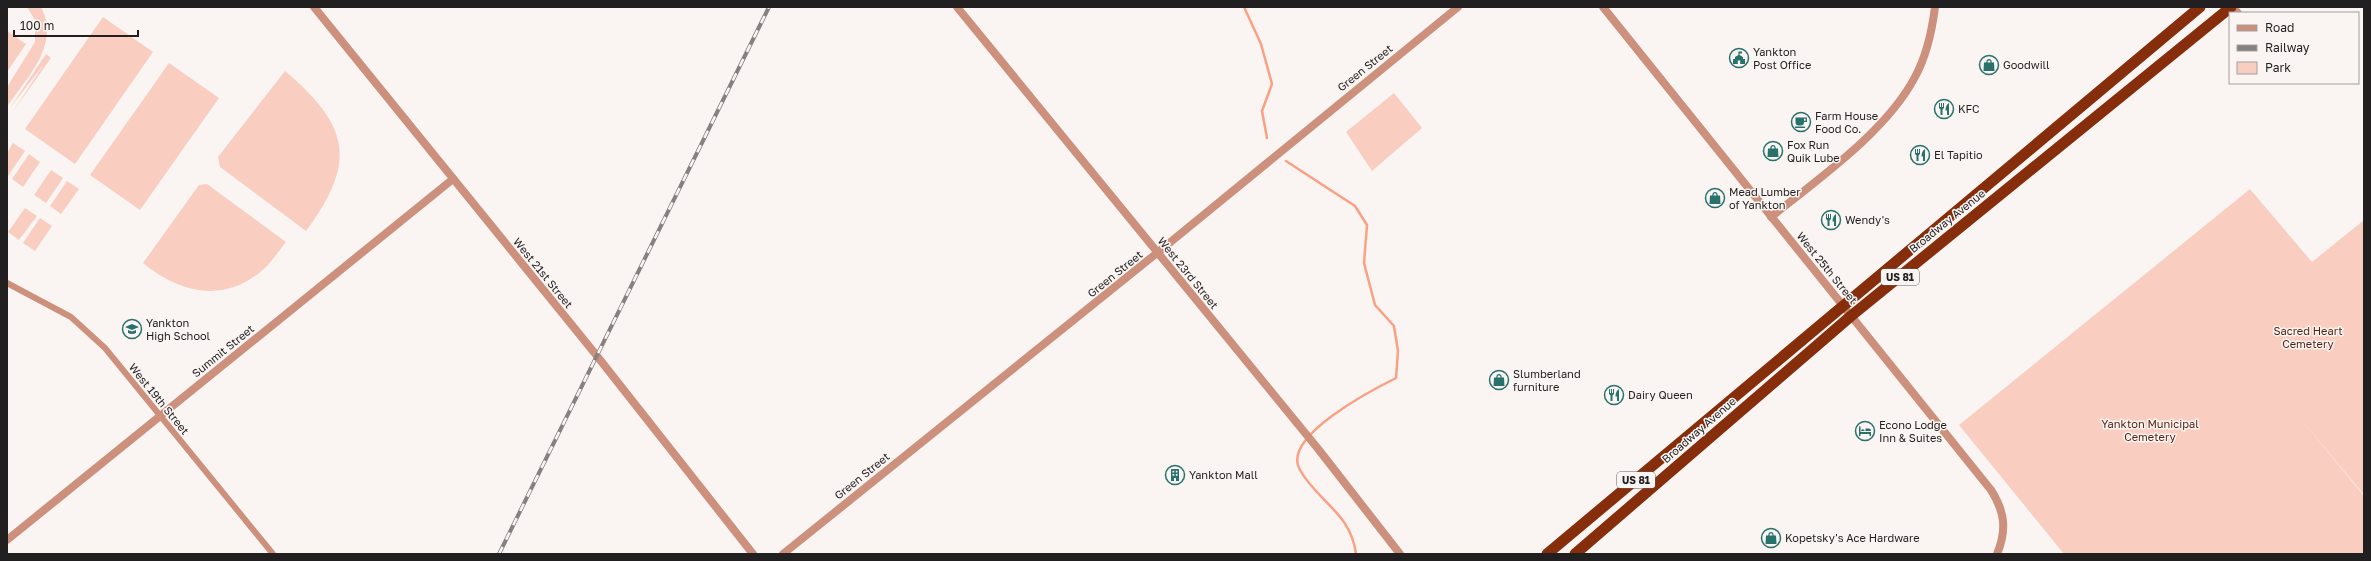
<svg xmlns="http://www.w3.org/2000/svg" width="2371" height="561" viewBox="0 0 2371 561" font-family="'Golos Text',sans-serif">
<rect width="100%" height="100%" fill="#faf5f3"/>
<g fill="#f9cec0">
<path d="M27,7H41C61,45 27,77 7,107V87L35,42V20Z"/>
<polygon points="103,17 153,52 75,164 25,129"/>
<polygon points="7,31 26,44 7,72"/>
<polygon points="46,54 51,58 12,113 44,64 10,108"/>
<polygon points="169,63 219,98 140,210 90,175"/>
<path d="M285,71C350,126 357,162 306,231L220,167L218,157Z"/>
<polygon points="1394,93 1422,128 1372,171 1346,132"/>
<polygon points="13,143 25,151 8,176 7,153"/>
<polygon points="29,154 40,162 23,187 12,179"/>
<polygon points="51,170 63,178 46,203 34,195"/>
<polygon points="67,181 79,189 61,214 50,206"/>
<path d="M207,184L286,242C280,250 274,258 267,266C228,304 182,295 143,263L199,185Z"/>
<polygon points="2250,189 2312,262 2364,220 2364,495 2301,419 2364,496 2364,554 2064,554 1959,425"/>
<polygon points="25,208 37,216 19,240 8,232"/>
<polygon points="40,218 52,226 35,251 23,243"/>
</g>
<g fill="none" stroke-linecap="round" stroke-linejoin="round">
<g stroke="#faa083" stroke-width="2.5">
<polyline points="1244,7 1261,44 1272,84 1262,111 1267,138"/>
<path d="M1286,161L1355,206L1367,225L1364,263L1375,305L1394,326L1398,351L1396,378C1374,389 1280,437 1300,470C1318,502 1351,513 1356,554"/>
</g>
<g stroke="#cc907d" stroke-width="6">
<polyline points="2234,7 2239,13"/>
<polyline points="7,283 71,317 105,348 273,554"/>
</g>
<g stroke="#cc907d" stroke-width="8">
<polyline points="314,7 597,356 753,554"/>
<polyline points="957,7 1319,450 1400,554"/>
<path d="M1603,7L1991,490C2005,512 2007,530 1997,554"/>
<path d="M1771,217C1818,179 1886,132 1915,77C1927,55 1932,31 1935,7"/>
<polyline points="7,540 453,179"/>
<polyline points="783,554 1157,253 1458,7"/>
</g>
<g stroke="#862e0c" stroke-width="11">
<polyline points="1547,554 2200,7"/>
<polyline points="1575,554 1851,316 2231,7"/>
</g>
<g stroke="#848180" stroke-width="4">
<polyline id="rail" points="499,554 769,7"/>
</g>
<use href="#rail" stroke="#faf5f3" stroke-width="2.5" stroke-dasharray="8" stroke-linecap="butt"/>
</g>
<defs>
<g id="civic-ring" transform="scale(1)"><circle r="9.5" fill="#faf5f3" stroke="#29726c" stroke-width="1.5"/><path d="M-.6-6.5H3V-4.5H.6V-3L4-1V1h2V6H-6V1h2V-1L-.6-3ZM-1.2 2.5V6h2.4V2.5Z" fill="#29726c"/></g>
<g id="shop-ring" transform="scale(1)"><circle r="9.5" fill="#faf5f3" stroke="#29726c" stroke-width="1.5"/><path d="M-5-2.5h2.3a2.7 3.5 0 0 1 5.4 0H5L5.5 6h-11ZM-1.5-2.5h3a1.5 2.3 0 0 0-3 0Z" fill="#29726c"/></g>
<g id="restaurant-ring" transform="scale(1)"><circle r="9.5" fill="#faf5f3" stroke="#29726c" stroke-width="1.5"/><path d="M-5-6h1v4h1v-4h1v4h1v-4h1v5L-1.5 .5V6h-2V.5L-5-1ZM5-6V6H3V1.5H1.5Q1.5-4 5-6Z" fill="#29726c"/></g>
<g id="cafe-ring" transform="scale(1)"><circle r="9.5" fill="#faf5f3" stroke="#29726c" stroke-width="1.5"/><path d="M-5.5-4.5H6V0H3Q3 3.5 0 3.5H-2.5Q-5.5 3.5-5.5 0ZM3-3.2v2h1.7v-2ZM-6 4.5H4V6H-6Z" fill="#29726c"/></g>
<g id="school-ring" transform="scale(1)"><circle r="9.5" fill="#faf5f3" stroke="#29726c" stroke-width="1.5"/><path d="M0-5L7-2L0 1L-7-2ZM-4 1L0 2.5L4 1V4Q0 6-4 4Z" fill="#29726c"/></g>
<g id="hotel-ring" transform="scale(1)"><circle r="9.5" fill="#faf5f3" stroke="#29726c" stroke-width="1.5"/><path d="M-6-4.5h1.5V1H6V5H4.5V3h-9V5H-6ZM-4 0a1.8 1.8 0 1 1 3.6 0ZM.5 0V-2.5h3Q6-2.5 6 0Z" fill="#29726c"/></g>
<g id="building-ring" transform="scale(1)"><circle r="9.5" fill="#faf5f3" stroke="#29726c" stroke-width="1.5"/><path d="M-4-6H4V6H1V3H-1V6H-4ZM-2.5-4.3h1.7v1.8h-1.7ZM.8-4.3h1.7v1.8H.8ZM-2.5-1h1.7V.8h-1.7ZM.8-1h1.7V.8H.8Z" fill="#29726c"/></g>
</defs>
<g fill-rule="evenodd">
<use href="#civic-ring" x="1739" y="58"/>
<use href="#shop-ring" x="1989" y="65"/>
<use href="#restaurant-ring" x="1944" y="109"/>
<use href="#cafe-ring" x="1801" y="122"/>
<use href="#shop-ring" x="1773" y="151"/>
<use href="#restaurant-ring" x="1920" y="155"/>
<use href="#shop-ring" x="1715" y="198"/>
<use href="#restaurant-ring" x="1831" y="220"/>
<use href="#school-ring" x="132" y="329"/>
<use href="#shop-ring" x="1499" y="380"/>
<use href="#restaurant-ring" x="1614" y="395"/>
<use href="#hotel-ring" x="1865" y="431"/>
<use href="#building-ring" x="1175" y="475"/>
<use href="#shop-ring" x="1771" y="538"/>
</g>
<g text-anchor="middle" stroke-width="3" stroke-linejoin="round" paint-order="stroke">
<g fill="#faf5f3" stroke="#625f5f" stroke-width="1">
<rect x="1881" y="269" width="38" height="16" rx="3"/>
<rect x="1617" y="472" width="38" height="16" rx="3"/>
</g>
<g font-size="10" font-weight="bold" fill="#211f1f">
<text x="1900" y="281">US 81</text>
<text x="1636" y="484">US 81</text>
</g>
<g font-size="11" fill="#211f1f" stroke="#faf5f3" text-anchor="start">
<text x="1753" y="56">Yankton<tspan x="1753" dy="13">Post Office</tspan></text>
<text x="2003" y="69">Goodwill</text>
<text x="1958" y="113">KFC</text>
<text x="1815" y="120">Farm House<tspan x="1815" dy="13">Food Co.</tspan></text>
<text x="1787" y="149">Fox Run<tspan x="1787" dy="13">Quik Lube</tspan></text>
<text x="1934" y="159">El Tapitio</text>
<text x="1729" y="196">Mead Lumber<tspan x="1729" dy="13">of Yankton</tspan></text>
<text x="1845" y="224">Wendy's</text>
<text x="146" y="327">Yankton<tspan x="146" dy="13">High School</tspan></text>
<text x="1513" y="378">Slumberland<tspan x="1513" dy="13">furniture</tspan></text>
<text x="1628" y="399">Dairy Queen</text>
<text x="1879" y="429">Econo Lodge<tspan x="1879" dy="13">Inn &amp; Suites</tspan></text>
<text x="1189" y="479">Yankton Mall</text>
<text x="1785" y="542">Kopetsky's Ace Hardware</text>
</g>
<g font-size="11" fill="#211f1f" stroke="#faf5f3">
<text transform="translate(1365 68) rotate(-39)" y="4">Green Street</text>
<text transform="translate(1947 221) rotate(-39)" y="4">Broadway Avenue</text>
<text transform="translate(1827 268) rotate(51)" y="4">West 25th Street</text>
<text transform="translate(543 273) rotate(51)" y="4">West 21st Street</text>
<text transform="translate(1188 273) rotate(51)" y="4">West 23rd Street</text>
<text transform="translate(1115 274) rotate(-39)" y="4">Green Street</text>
<text transform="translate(223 351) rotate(-39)" y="4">Summit Street</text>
<text transform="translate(159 399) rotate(51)" y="4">West 19th Street</text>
<text transform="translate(1699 430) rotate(-41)" y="4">Broadway Avenue</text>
<text transform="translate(862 476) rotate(-39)" y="4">Green Street</text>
</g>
<g font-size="11" fill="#571f0c" stroke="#faf5f3">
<text x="2308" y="335">Sacred Heart<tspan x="2308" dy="13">Cemetery</tspan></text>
<text x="2150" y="428">Yankton Municipal<tspan x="2150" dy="13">Cemetery</tspan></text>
</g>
</g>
<rect width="2371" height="561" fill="none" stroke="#211f1f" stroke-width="16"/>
<rect x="2229" y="12" width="130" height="72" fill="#faf5f3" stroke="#a39f9e"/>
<rect x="2237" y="25" width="20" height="6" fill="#cc907d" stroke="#a39f9e"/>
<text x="2265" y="32" font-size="12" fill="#211f1f">Road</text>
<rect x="2237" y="45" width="20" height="6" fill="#848180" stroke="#a39f9e"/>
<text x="2265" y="52" font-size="12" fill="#211f1f">Railway</text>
<rect x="2237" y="62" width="20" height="12" fill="#f9cec0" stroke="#a39f9e"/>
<text x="2265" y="72" font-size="12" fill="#211f1f">Park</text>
<path d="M14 30v6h124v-6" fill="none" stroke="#211f1f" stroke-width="2"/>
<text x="20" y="30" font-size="12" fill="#211f1f" stroke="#faf5f3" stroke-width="3" paint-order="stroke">100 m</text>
</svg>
